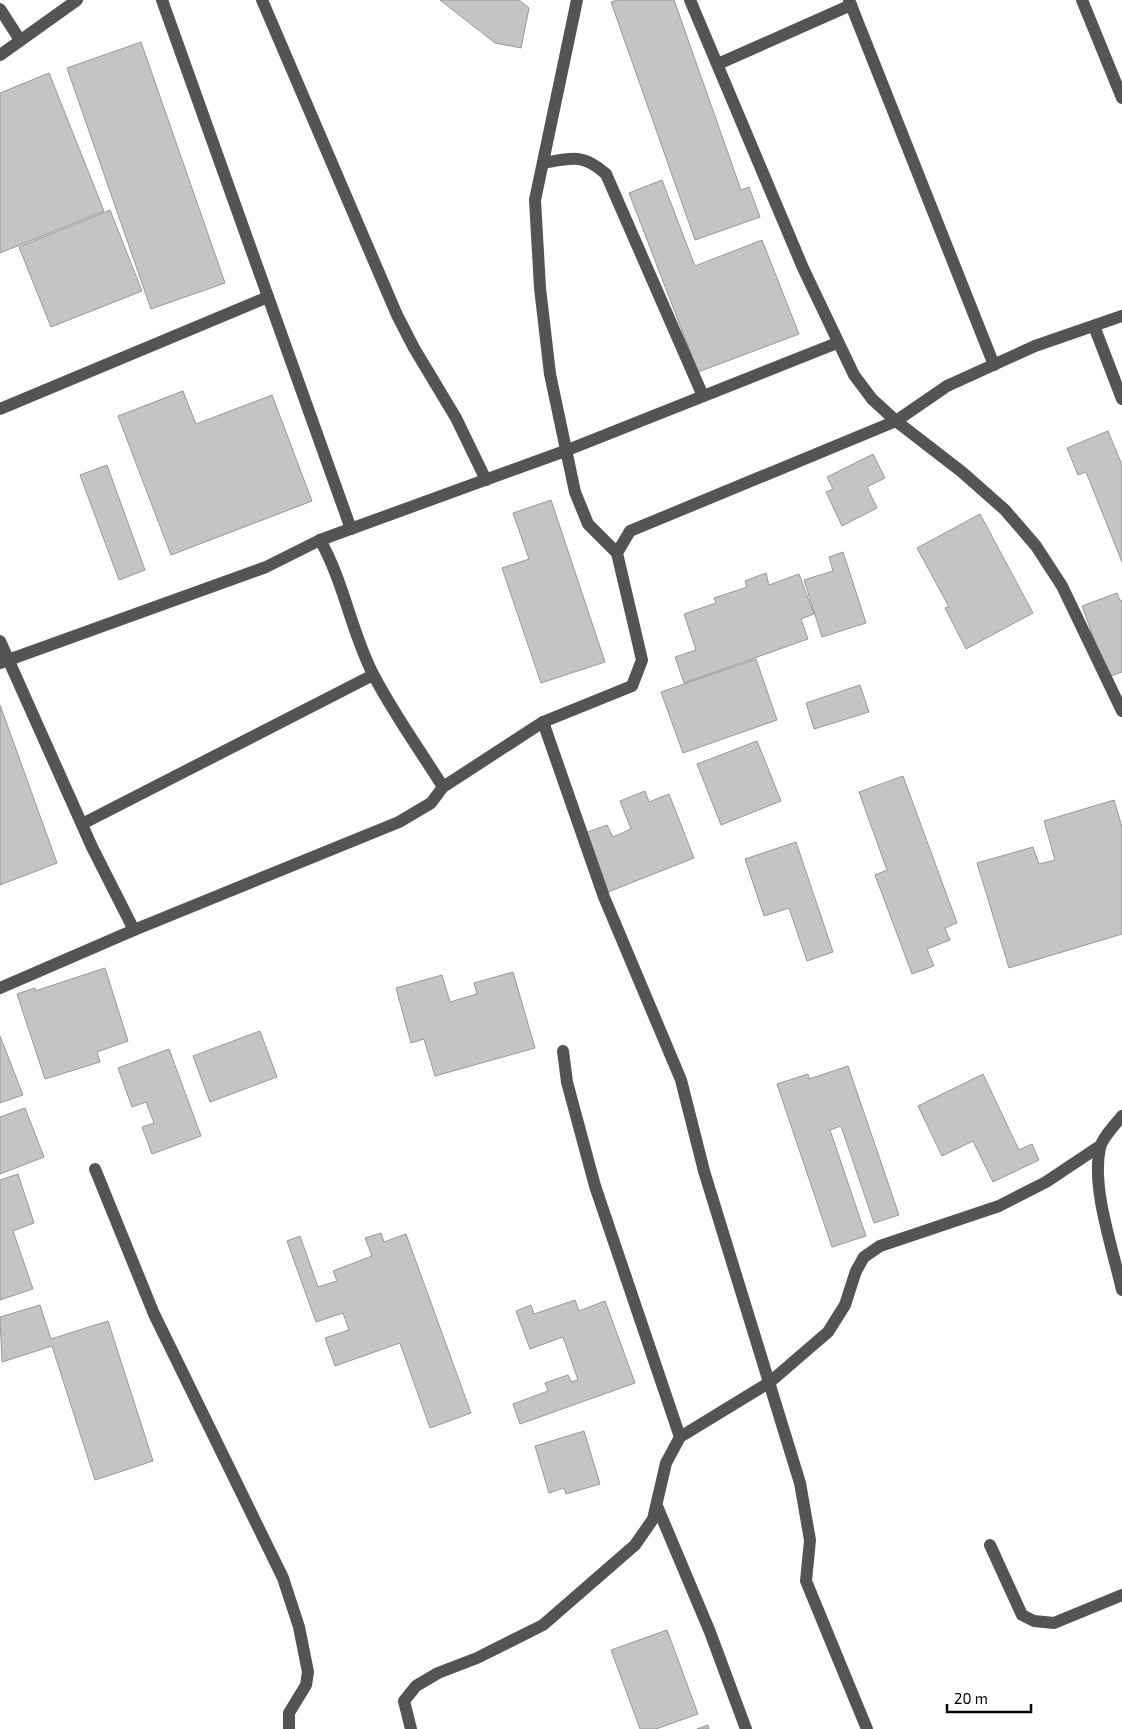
<svg xmlns="http://www.w3.org/2000/svg" width="1122" height="1729" viewBox="0 0 1122 1729" font-family="'Exo 2',sans-serif">
<rect width="100%" height="100%" fill="#fff"/>
<g fill="#c4c4c4" stroke="#989898">
<polygon points="440,0 519,0 529,8 521,48 495,43"/>
<polygon points="618,0 674,0 741,190 749,187 760,217 695,240 611,2"/>
<polygon points="141,42 225,283 151,309 67,68"/>
<polygon points="49,73 104,211 0,253 0,93"/>
<polygon points="662,180 695,266 762,240 799,334 698,372 629,193"/>
<polygon points="110,210 142,291 51,327 19,247"/>
<polygon points="183,391 196,424 272,395 312,501 171,555 118,416"/>
<polygon points="1108,431 1122,465 1122,562 1086,472 1078,475 1067,448"/>
<polygon points="873,454 885,478 867,487 877,508 842,526 826,492 833,489 827,477"/>
<polygon points="107,465 145,570 119,580 80,475"/>
<polygon points="551,500 605,662 541,683 502,568 529,559 513,513"/>
<polygon points="980,514 1033,613 966,649 945,608 949,607 917,548"/>
<polygon points="843,552 866,623 822,637 804,580 833,571 829,557"/>
<polygon points="766,573 769,585 799,574 814,614 801,619 808,639 684,683 675,657 696,650 684,614 716,603 714,598 747,587 745,581"/>
<polygon points="1117,593 1120,601 1122,600 1122,672 1108,677 1082,606"/>
<polygon points="756,659 777,720 683,753 661,692"/>
<polygon points="860,685 869,712 814,729 806,703"/>
<polygon points="0,705 57,863 0,885"/>
<polygon points="757,741 781,801 721,825 697,764"/>
<polygon points="903,776 957,923 945,928 950,940 927,949 934,966 912,974 875,875 887,870 859,792"/>
<polygon points="645,791 649,802 669,794 694,858 608,892 585,833 607,825 613,837 631,829 620,801"/>
<polygon points="1114,800 1122,827 1122,934 1009,968 977,863 1033,847 1039,864 1055,860 1044,821"/>
<polygon points="796,842 833,952 807,961 789,908 764,916 745,859"/>
<polygon points="105,968 128,1041 97,1052 100,1062 45,1079 17,994 35,988 35,991"/>
<polygon points="513,972 535,1048 435,1076 424,1039 411,1043 396,988 442,975 450,1002 477,994 474,983"/>
<polygon points="260,1031 277,1077 210,1102 193,1056"/>
<polygon points="0,1036 23,1095 0,1103"/>
<polygon points="169,1049 201,1136 152,1154 142,1127 154,1123 146,1102 132,1107 118,1068"/>
<polygon points="848,1066 899,1215 874,1223 841,1126 830,1130 866,1236 832,1247 777,1084 808,1074 809,1079"/>
<polygon points="983,1074 1019,1150 1032,1144 1039,1160 993,1182 973,1141 942,1156 918,1106"/>
<polygon points="25,1108 44,1157 0,1174 0,1117"/>
<polygon points="18,1174 34,1223 13,1231 33,1289 0,1300 0,1180"/>
<polygon points="381,1233 384,1242 406,1234 471,1413 430,1428 400,1343 335,1366 325,1338 349,1330 343,1313 316,1322 287,1241 300,1236 318,1287 337,1281 333,1271 372,1256 365,1238"/>
<polygon points="575,1300 579,1311 605,1301 635,1383 520,1424 513,1404 548,1391 545,1383 568,1375 571,1382 578,1380 563,1337 530,1349 516,1311 531,1305 534,1314"/>
<polygon points="40,1305 51,1339 108,1321 153,1461 95,1480 52,1346 2,1362 0,1317"/>
<polygon points="584,1431 600,1484 566,1494 564,1488 549,1493 535,1446"/>
<polygon points="667,1630 698,1714 656,1729 640,1729 611,1650"/>
<polygon points="708,1725 709,1729 697,1729"/>
</g>
<g fill="none" stroke-linecap="round" stroke-linejoin="round">
<g stroke="#545454" stroke-width="12">
<polyline points="162,0 351,529"/>
<polyline points="262,0 397,315 414,348 456,418 486,480"/>
<polyline points="577,0 535,200 540,288 550,374 575,492 588,524 617,553"/>
<polyline points="690,0 803,268 854,375 872,399 896,421 962,472 1005,510 1036,546 1062,586 1122,711"/>
<polyline points="849,0 994,365"/>
<polyline points="1082,0 1122,98"/>
<polyline points="0,9 20,40"/>
<polyline points="0,55 77,0"/>
<polyline points="718,64 851,5"/>
<path d="M543,163C571,158 583,153 606,174L703,396"/>
<polyline points="1094,326 1122,399"/>
<polyline points="0,409 268,297"/>
<path d="M320,540C344,582 351,631 373,674C393,713 420,750 443,787"/>
<polyline points="0,641 92,847 134,930"/>
<polyline points="0,663 266,567 320,540 565,451 837,343"/>
<polyline points="543,722 604,897 681,1080 704,1171 800,1483 810,1540 806,1581 867,1729"/>
<polyline points="82,824 373,675"/>
<polyline points="0,988 134,930 399,822 431,803 443,787 543,722 632,686 642,660 617,553 630,531 896,421 947,386 1035,346 1122,316"/>
<polyline points="563,1051 567,1082 595,1186 680,1437"/>
<path d="M1122,1116C1115,1125 1102,1138 1100,1148C1091,1188 1113,1249 1122,1290"/>
<polyline points="95,1169 154,1314 283,1578 299,1627 308,1672 306,1685 289,1713 289,1729"/>
<polyline points="657,1506 710,1632 746,1729"/>
<polyline points="990,1545 1022,1615 1034,1621 1054,1623 1122,1595"/>
<polyline points="411,1729 404,1701 416,1686 438,1673 477,1658 543,1625 635,1545 653,1519 666,1463 680,1437 770,1382 828,1332 845,1305 856,1271 864,1257 880,1246 999,1206 1046,1182 1100,1146"/>
</g>
</g>
<path d="M947 1704v8h84v-8" fill="none" stroke="#000000" stroke-width="2.5"/>
<text x="954" y="1704" font-size="15" fill="#000000" stroke="#ffffff" stroke-width="4" paint-order="stroke">20 m</text>
</svg>
